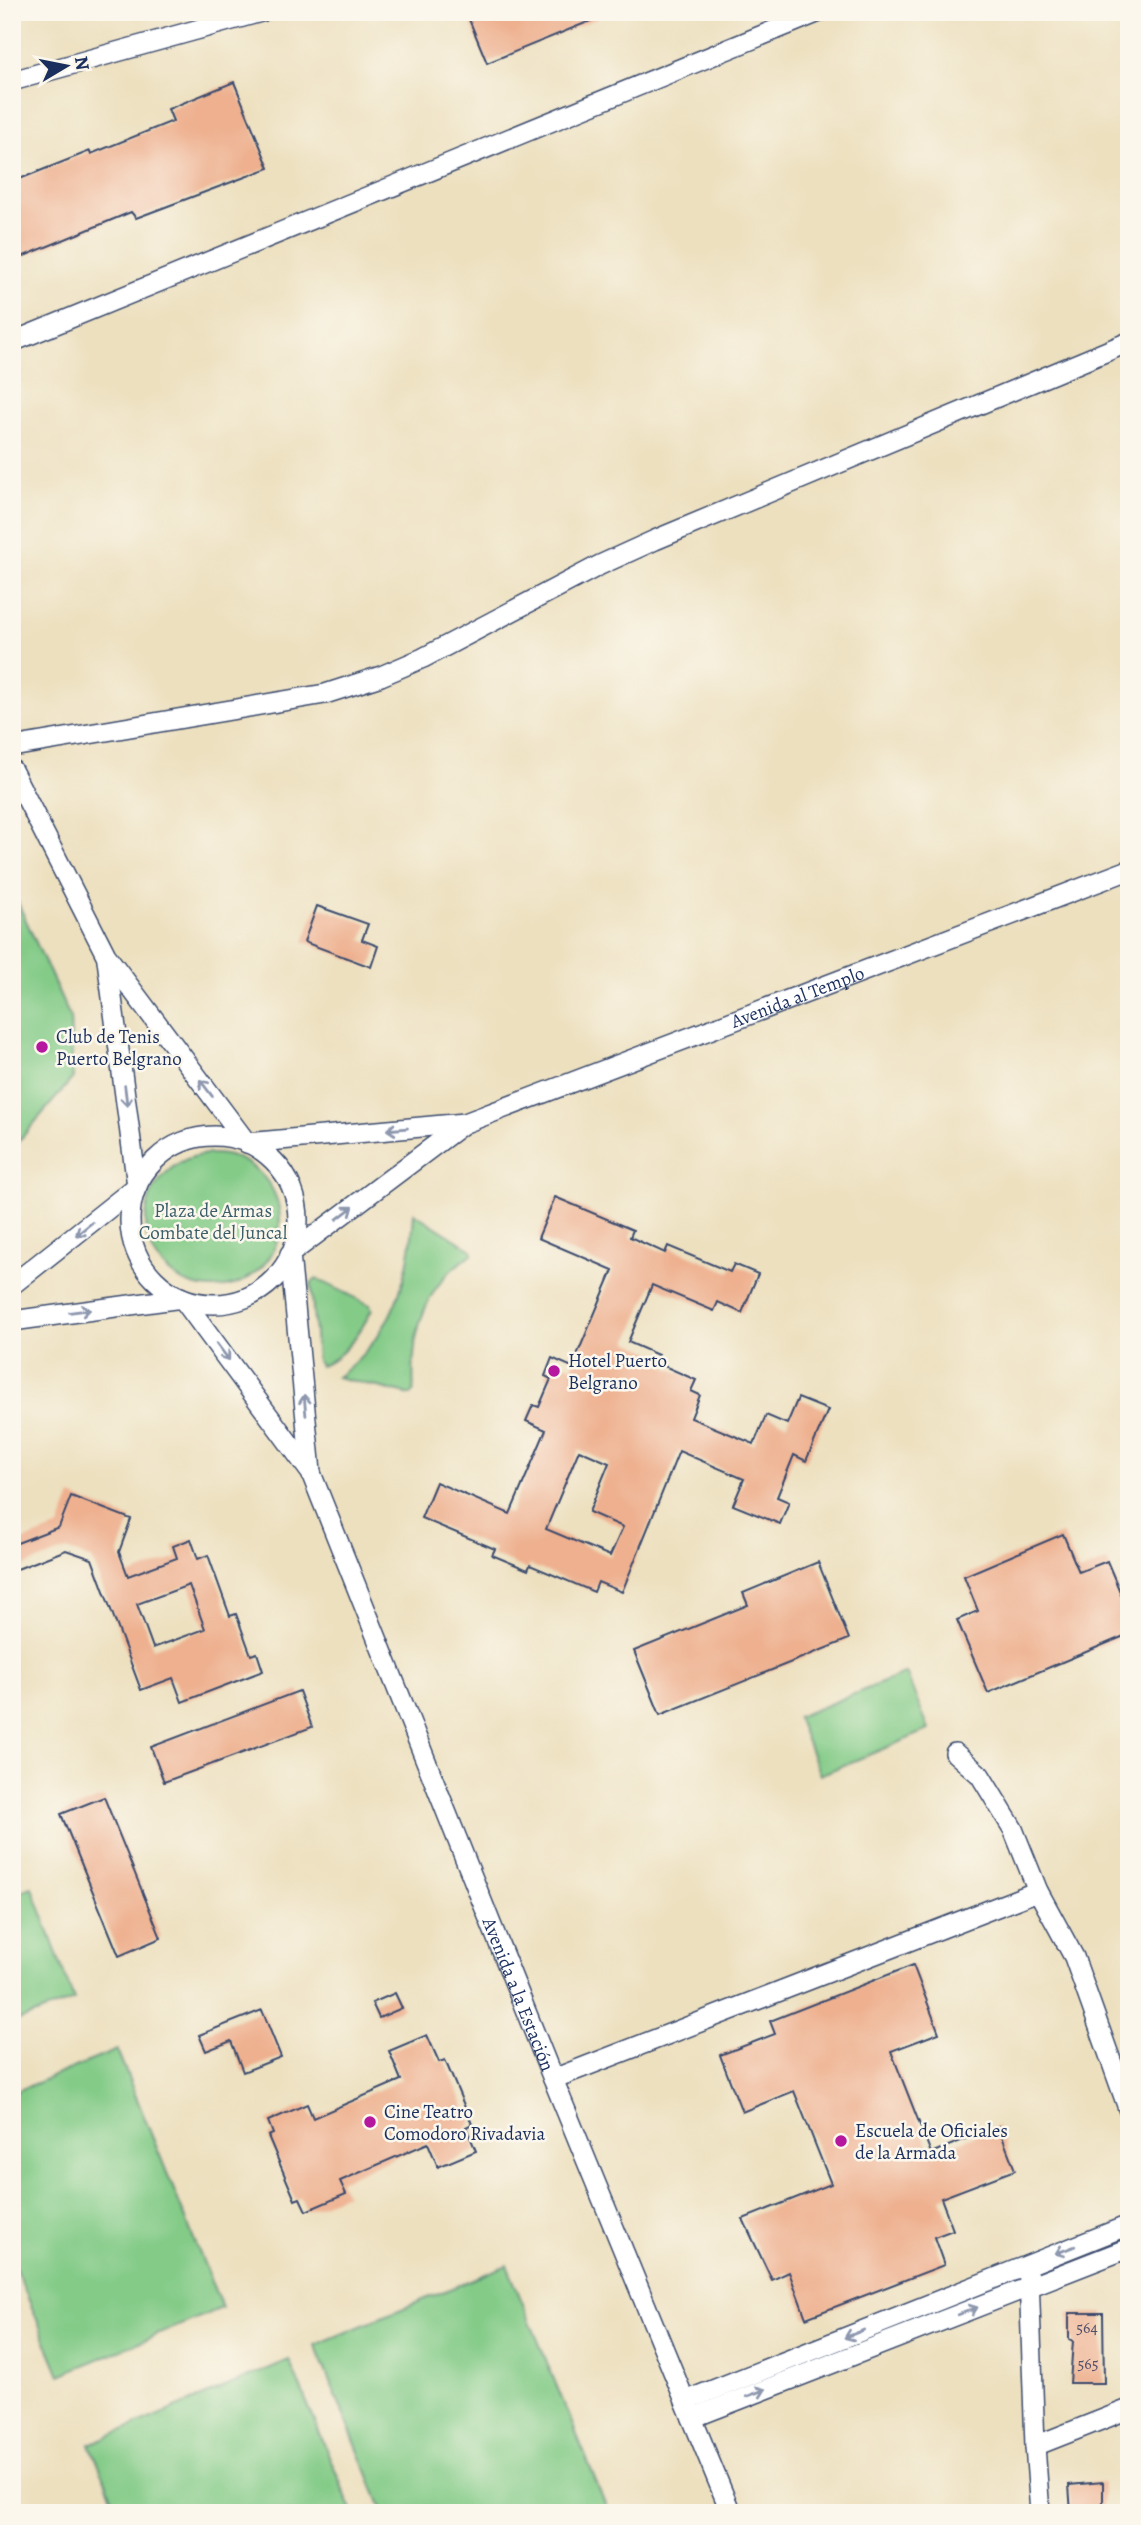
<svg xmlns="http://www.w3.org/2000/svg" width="1141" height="2525" viewBox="0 0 1141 2525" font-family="Alegreya,serif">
<rect width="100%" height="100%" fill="#fbf7ec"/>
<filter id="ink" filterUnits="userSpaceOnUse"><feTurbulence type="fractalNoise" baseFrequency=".0143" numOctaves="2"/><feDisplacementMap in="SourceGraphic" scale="14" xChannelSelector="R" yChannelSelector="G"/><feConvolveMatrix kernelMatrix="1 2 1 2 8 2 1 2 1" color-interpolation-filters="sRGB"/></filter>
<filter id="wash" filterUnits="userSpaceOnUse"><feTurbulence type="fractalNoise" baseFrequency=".00686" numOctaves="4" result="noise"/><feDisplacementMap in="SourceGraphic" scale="28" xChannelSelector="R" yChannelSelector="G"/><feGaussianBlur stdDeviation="1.57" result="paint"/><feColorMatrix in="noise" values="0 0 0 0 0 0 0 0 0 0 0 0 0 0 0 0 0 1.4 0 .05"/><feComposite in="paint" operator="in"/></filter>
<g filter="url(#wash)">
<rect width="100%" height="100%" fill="#ede0bf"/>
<g fill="#83cb87" stroke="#4f7d72" stroke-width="2">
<polygon points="12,890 70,1017 73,1078 12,1149"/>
<circle cx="213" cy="1221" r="67"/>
<path d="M414,1213L472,1250V1254C423,1285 410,1336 414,1391L411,1395L337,1377C393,1336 410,1279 414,1213Z"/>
<path d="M317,1279L370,1305L372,1309C362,1330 343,1359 320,1366L317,1361L311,1283Z"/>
<polygon points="906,1673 929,1730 820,1775 797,1717"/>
<polygon points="32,1887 74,2000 12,2023 12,1894"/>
<polygon points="117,2050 222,2308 60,2375 12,2260 12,2093"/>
<polygon points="507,2265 609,2513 384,2513 315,2345"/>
<polygon points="289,2360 353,2513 119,2513 90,2444"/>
</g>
<g id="blocks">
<g fill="#eeb08f" fill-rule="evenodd">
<polygon points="466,12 610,12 610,13 487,63"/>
<polygon points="234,82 269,168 136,218 131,212 12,261 12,210 17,208 12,194 12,182 90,151 91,154 173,121 168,109"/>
<polygon points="317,906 368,924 362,940 378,946 371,967 304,942"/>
<path d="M555,1197L633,1230L630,1237L665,1253L668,1246L730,1272L734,1264L758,1274L742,1313L718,1302L714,1311L652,1285L628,1342L658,1355L655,1362L696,1380L691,1391L700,1395L691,1418L754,1444L766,1415L787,1424L798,1398L828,1410L806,1461L794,1455L777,1497L789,1502L780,1524L733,1505L744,1479L679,1451L622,1592L598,1582L594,1592L530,1565L528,1570L492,1555L495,1549L421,1518L436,1482L510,1514L546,1430L526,1421L533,1405L539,1407L551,1379L545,1376L552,1358L572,1367L613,1270L538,1238ZM579,1450L609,1463L589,1512L623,1527L610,1556L546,1529Z"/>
<path d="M71,1496L131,1519L119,1552L128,1576L177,1558L173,1546L191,1539L198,1559L208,1555L230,1616L236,1614L251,1655L257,1653L263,1671L182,1702L173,1678L141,1690L92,1559L66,1550L12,1571V1545L59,1527ZM189,1585L205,1629L153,1648L137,1604Z"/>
<polygon points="1063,1534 1079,1572 1107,1561 1129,1613 1129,1634 988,1693 957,1620 978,1611 964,1576"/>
<polygon points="818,1562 849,1639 660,1715 634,1651 748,1605 743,1593"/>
<polygon points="299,1691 312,1727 164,1782 151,1747"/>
<polygon points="104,1797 161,1938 119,1956 61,1814"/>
<polygon points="913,1965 939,2033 891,2051 931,2153 998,2126 1015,2170 941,2198 953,2230 934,2237 944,2265 806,2318 789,2272 772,2280 743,2219 831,2184 794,2091 742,2112 720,2055 775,2034 770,2021"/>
<polygon points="395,1993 402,2008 379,2018 372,2003"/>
<polygon points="262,2010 281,2057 243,2072 231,2041 206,2051 199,2035"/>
<polygon points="427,2035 439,2062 445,2060 472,2124 466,2127 476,2151 438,2167 428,2143 340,2181 346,2194 306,2211 300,2198 295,2200 268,2136 273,2134 268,2121 307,2104 313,2118 401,2080 389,2051"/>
<polygon points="1069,2313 1103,2313 1104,2383 1070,2383 1073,2341 1069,2339"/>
<polygon points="1103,2482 1103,2513 1071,2513 1069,2485"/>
</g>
</g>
</g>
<g filter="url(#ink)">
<use href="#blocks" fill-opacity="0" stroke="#3a4a6d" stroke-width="2"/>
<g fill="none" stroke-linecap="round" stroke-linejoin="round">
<g stroke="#3a4a6d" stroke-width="22">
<g id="minor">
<polyline points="12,81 261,12"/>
<polyline points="12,342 819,12"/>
<polyline points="12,747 325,694 381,676 423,658 600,565 655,540 1129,342"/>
<path id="s1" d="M12,770L106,955L247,1143L465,1123L1129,870"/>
<circle cx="214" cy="1220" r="84"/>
<polyline points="12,1285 137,1186 107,960"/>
<path id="s2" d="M12,1321L182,1298L311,1473L553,2079L731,2513"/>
<polyline points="311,1472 290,1254 463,1124"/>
<polyline points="955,1753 980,1775 1013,1829 1038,1891 1074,1957 1129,2111"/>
<polyline points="553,2079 1038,1891"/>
<polyline points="1029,2276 1035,2446 1040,2513"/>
<polyline points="685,2401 1129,2225"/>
<polyline points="692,2418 1129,2248"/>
<polyline points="1035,2446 1129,2409"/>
</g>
</g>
<use href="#minor" stroke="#fff" stroke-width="19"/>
</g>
<defs><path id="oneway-shaft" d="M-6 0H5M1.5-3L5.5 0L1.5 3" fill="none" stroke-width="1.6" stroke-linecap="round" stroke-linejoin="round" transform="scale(1.75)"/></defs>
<g stroke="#8d97ae">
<use href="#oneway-shaft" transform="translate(206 1088) rotate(-127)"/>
<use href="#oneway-shaft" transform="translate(126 1096) rotate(83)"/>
<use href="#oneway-shaft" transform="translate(397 1129) rotate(175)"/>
<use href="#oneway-shaft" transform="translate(345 1213) rotate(-37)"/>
<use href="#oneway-shaft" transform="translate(84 1229) rotate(141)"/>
<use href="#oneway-shaft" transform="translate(80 1311) rotate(-7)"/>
<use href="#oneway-shaft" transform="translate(223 1352) rotate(53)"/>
<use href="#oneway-shaft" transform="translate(305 1405) rotate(-95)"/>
<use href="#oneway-shaft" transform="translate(1065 2250) rotate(159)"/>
<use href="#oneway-shaft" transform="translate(968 2311) rotate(-21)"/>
<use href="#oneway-shaft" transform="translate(854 2334) rotate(158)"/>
<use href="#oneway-shaft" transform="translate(756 2393) rotate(-21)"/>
</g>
</g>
<g fill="#b5179e" stroke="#fbf7ec" stroke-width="2.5">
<circle cx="42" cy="1047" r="7"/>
<circle cx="554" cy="1371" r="7"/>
<circle cx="370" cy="2122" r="7"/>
<circle cx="841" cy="2141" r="7"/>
</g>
<g text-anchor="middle" stroke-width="5" stroke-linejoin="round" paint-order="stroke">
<g font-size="16" fill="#504f6a">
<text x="1087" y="2333">564</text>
<text x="1088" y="2369">565</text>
</g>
<g font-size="19" fill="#1b2f5e" stroke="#fbf7ec">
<text dy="7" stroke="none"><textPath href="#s1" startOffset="1017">Avenida al Templo</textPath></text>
<text dy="7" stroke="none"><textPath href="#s2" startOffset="950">Avenida a la Estación</textPath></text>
</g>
<g font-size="19" fill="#1b2f5e" stroke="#fbf7ec" text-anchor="start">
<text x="56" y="1043">Club de Tenis<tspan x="56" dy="22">Puerto Belgrano</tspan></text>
<text x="568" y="1367">Hotel Puerto<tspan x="568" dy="22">Belgrano</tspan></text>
<text x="384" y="2118">Cine Teatro<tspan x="384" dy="22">Comodoro Rivadavia</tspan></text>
<text x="855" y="2137">Escuela de Oficiales<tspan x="855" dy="22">de la Armada</tspan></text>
</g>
<g font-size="19" fill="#3a5e6a" stroke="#fbf7ec">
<text x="213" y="1217">Plaza de Armas<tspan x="213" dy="22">Combate del Juncal</tspan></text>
</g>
</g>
<rect width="1141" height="2525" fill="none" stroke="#fbf7ec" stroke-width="42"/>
<g transform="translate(66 66) rotate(80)" stroke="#fbf7ec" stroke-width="5" paint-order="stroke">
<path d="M0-5L12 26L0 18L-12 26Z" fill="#1b2f5e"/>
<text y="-10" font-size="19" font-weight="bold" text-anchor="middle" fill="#1b2f5e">N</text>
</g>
</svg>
